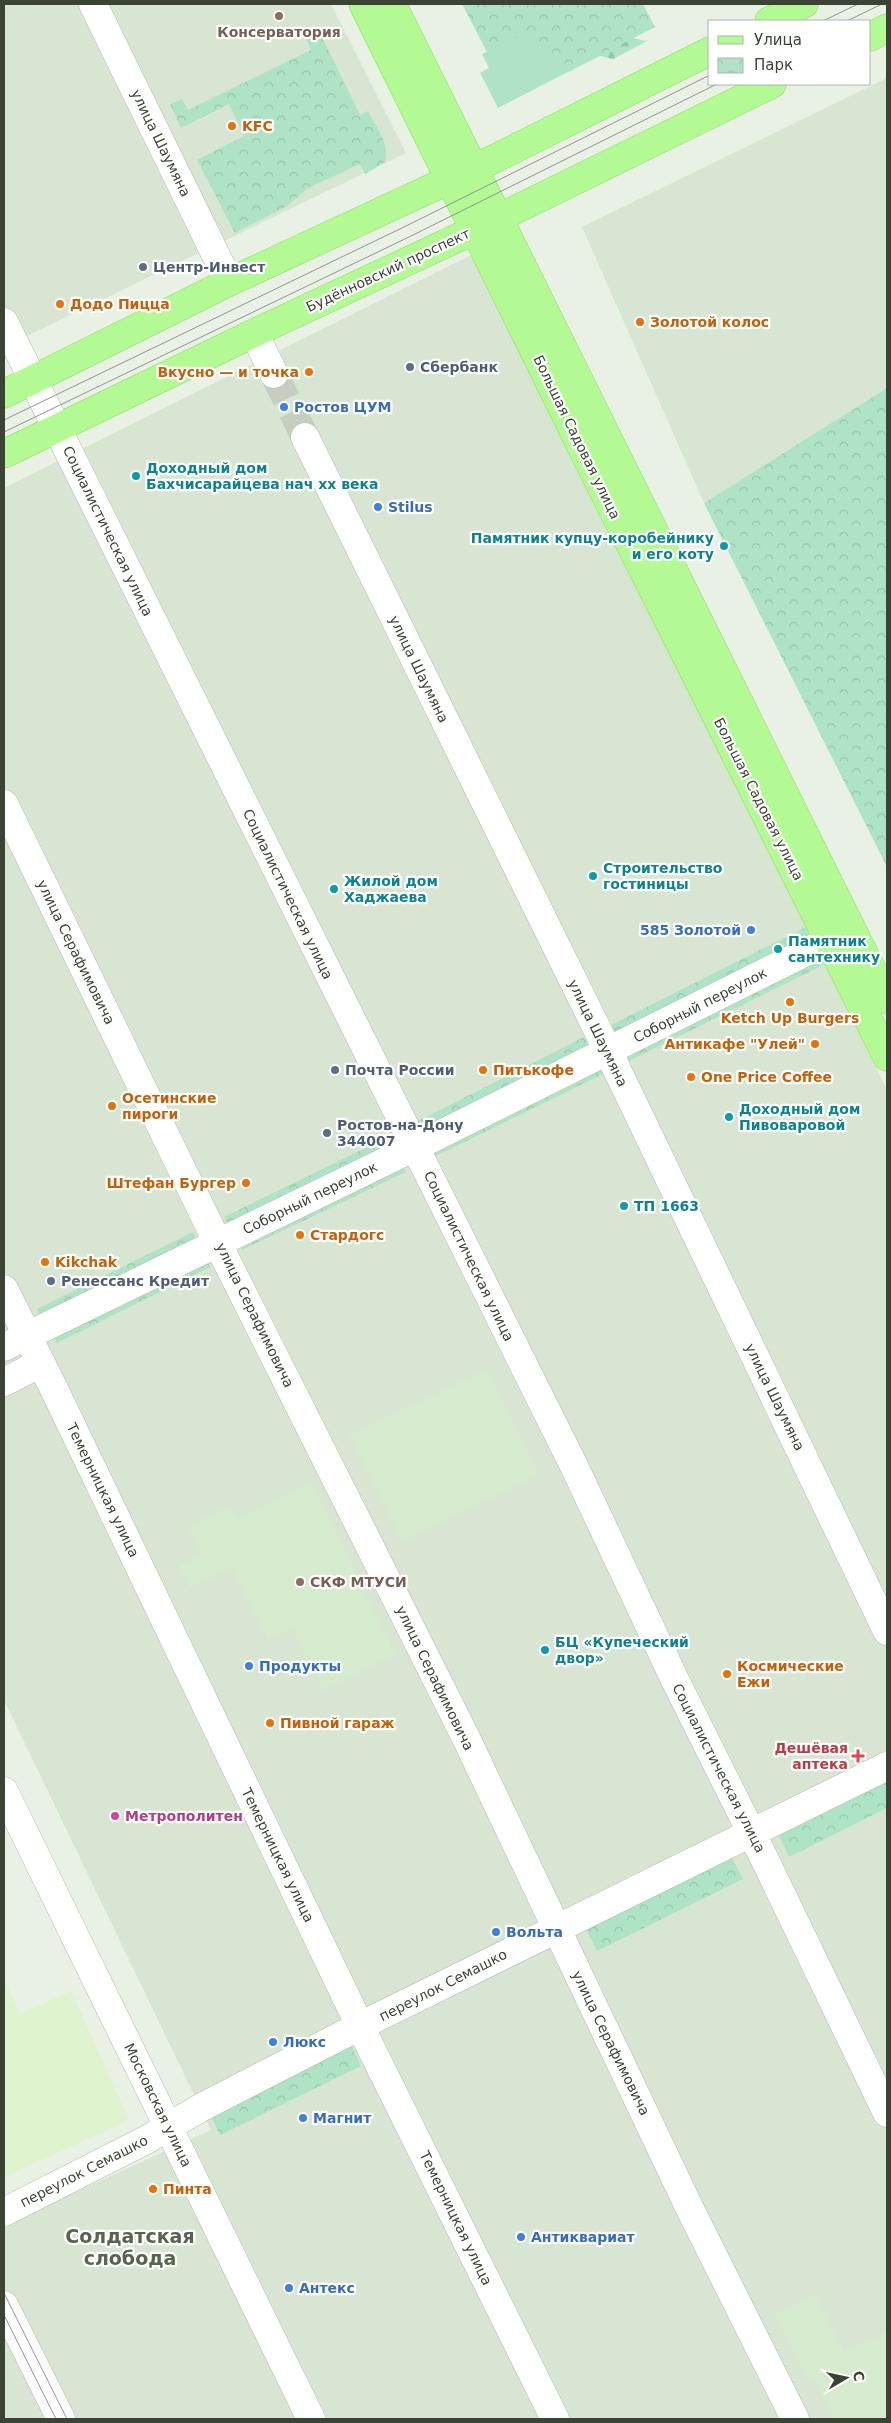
<svg xmlns="http://www.w3.org/2000/svg" width="891" height="2423" viewBox="0 0 891 2423" font-family="'DejaVu Sans',sans-serif">
<defs>
<pattern id="forest-firs" width="22" height="20" patternUnits="userSpaceOnUse" patternTransform="scale(1.25)"><rect width="22" height="20" fill="#aee4c5"/><path d="M5 1l3.5 6h-7zM16 11l3.5 6h-7z" fill="#96c5aa"/></pattern>
<pattern id="park-crowns" width="20" height="18" patternUnits="userSpaceOnUse" patternTransform="scale(1.25)"><rect width="20" height="18" fill="#aee4c5"/><path d="M2 6a3 3 0 1 1 6 0M12 15a3 3 0 1 1 6 0" fill="none" stroke="#96c5aa"/></pattern>
</defs>
<rect width="100%" height="100%" fill="#e8f1e4"/>
<g fill="#d8e5d2">
<polygon points="4,4 331,4 406,153 4,347"/>
<polygon points="887,78 887,388 704,503 582,227"/>
<polygon points="473,254 887,1090 887,2419 4,2419 4,2225 211,2130 4,1700 4,488"/>
</g>
<polygon fill="#dff3cf" points="4,1979 20,2014 71,1991 129,2120 4,2177"/>
<g fill="#d6eace">
<polygon points="487,1369 539,1475 403,1542 349,1435"/>
<polygon points="311,1482 396,1655 323,1691 292,1628 268,1640 232,1568 190,1588 179,1566 202,1555 188,1526 231,1505 238,1518"/>
<polygon points="816,2294 844,2352 887,2332 887,2419 834,2419 813,2377 808,2379 775,2315"/>
</g>
<polygon fill="url(#forest-firs)" points="593,28 645,41 649,40 613,59 600,56 562,75 548,46"/>
<g fill="url(#park-crowns)">
<polygon points="462,4 643,4 655,27 512,100"/>
<path d="M319,31L360,115L368,111C375,125 391,145 385,162L365,174L360,164L308,188L287,206L235,233L197,160L244,136L229,104L181,128L170,104L182,99L188,110L311,50L306,38Z"/>
<polygon points="887,388 887,867 704,503"/>
<polygon points="806,927 825,964 629,1061 611,1025"/>
<polygon points="584,1037 603,1074 436,1156 418,1121"/>
<polygon points="388,1137 406,1172 242,1250 224,1217"/>
<polygon points="193,1232 210,1267 57,1343 37,1309"/>
<polygon points="887,1782 887,1808 789,1857 779,1835"/>
<polygon points="732,1858 743,1879 597,1951 586,1929"/>
<polygon points="351,2044 361,2066 220,2135 210,2114"/>
</g>
<polygon fill="#aee4c5" points="529,32 538,41 548,46 562,75 498,108 480,73 489,68 482,54"/>
<g fill="none" stroke-linecap="round" stroke-linejoin="round">
<polyline stroke="#c5cec1" stroke-width="28" stroke-dasharray="28 14" stroke-linecap="butt" points="274,374 305,437"/>
<g stroke="#afbca7" stroke-width="29">
<g id="minor">
<polyline points="93,4 229,282"/>
<polyline points="4,322 574,1466 675,1680 766,1862 887,2113"/>
<polyline points="254,333 274,374"/>
<polyline points="305,437 608,1051 887,1631"/>
<polyline points="4,804 226,1260 466,1738 689,2207 795,2419"/>
<polyline points="4,1289 54,1389 360,2026 555,2419"/>
<polyline points="4,1347 415,1147 830,940"/>
<polyline points="4,1382 41,1363"/>
<polyline points="4,1791 311,2419"/>
<polyline points="4,2212 146,2140 202,2107 360,2026 887,1766"/>
<polyline points="4,2305 61,2419"/>
</g>
</g>
<g stroke="#8cdd65" stroke-width="29">
<g id="major">
<polyline points="363,4 583,450 887,1057"/>
<polyline points="392,4 887,1000"/>
<polyline points="769,21 804,4"/>
<polyline points="870,37 887,28"/>
<polyline points="4,394 229,282 494,159 710,51"/>
<polyline points="4,454 254,333 466,234 772,84"/>
</g>
</g>
<use href="#minor" stroke="#fff" stroke-width="28"/>
<use href="#major" stroke="#b3f994" stroke-width="28"/>
<g stroke="#939393" stroke-width="1">
<polyline points="823,21 858,4"/>
<polyline points="847,21 882,4"/>
<polyline points="4,420 406,226 710,75"/>
<polyline points="4,432 411,236 717,84"/>
<polyline points="4,2293 67,2419"/>
<polyline points="4,2315 56,2419"/>
</g>
</g>
<g fill="#8d6e63" stroke="#fff" stroke-width="2">
<circle cx="279" cy="16" r="5"/>
<circle cx="300" cy="1582" r="5"/>
</g>
<g fill="#e8710a" stroke="#fff" stroke-width="2">
<circle cx="232" cy="126" r="5"/>
<circle cx="60" cy="304" r="5"/>
<circle cx="640" cy="322" r="5"/>
<circle cx="309" cy="372" r="5"/>
<circle cx="790" cy="1002" r="5"/>
<circle cx="815" cy="1044" r="5"/>
<circle cx="483" cy="1070" r="5"/>
<circle cx="691" cy="1077" r="5"/>
<circle cx="112" cy="1106" r="5"/>
<circle cx="246" cy="1183" r="5"/>
<circle cx="300" cy="1235" r="5"/>
<circle cx="45" cy="1262" r="5"/>
<circle cx="727" cy="1674" r="5"/>
<circle cx="270" cy="1723" r="5"/>
<circle cx="153" cy="2189" r="5"/>
</g>
<g fill="#5c6f8a" stroke="#fff" stroke-width="2">
<circle cx="143" cy="267" r="5"/>
<circle cx="410" cy="367" r="5"/>
<circle cx="335" cy="1070" r="5"/>
<circle cx="327" cy="1133" r="5"/>
<circle cx="51" cy="1281" r="5"/>
</g>
<g fill="#3f7fe0" stroke="#fff" stroke-width="2">
<circle cx="284" cy="407" r="5"/>
<circle cx="378" cy="507" r="5"/>
<circle cx="751" cy="930" r="5"/>
<circle cx="249" cy="1666" r="5"/>
<circle cx="496" cy="1932" r="5"/>
<circle cx="273" cy="2042" r="5"/>
<circle cx="303" cy="2118" r="5"/>
<circle cx="521" cy="2237" r="5"/>
<circle cx="289" cy="2288" r="5"/>
</g>
<g fill="#0f9aa8" stroke="#fff" stroke-width="2">
<circle cx="136" cy="476" r="5"/>
<circle cx="724" cy="546" r="5"/>
<circle cx="593" cy="876" r="5"/>
<circle cx="334" cy="889" r="5"/>
<circle cx="778" cy="949" r="5"/>
<circle cx="729" cy="1117" r="5"/>
<circle cx="624" cy="1206" r="5"/>
<circle cx="545" cy="1650" r="5"/>
</g>
<path fill="#e0444e" stroke="#fff" stroke-width="2" d="M855.5 1748.5h5v5h5v5h-5v5h-5v-5h-5v-5h5z"/>
<circle fill="#d1479c" stroke="#fff" stroke-width="2" cx="115" cy="1816" r="5"/>
<g text-anchor="middle" stroke-width="4.5" stroke-linejoin="round" paint-order="stroke">
<g font-size="14" font-weight="bold" fill="#785e54" stroke="#fff">
<text x="279" y="37">Консерватория</text>
<text x="310" y="1587" text-anchor="start">СКФ МТУСИ</text>
</g>
<g font-size="14" font-weight="bold" fill="#c56008" stroke="#fff" text-anchor="start">
<text x="242" y="131">KFC</text>
<text x="70" y="309">Додо Пицца</text>
<text x="650" y="327">Золотой колос</text>
<text x="299" y="377" text-anchor="end">Вкусно — и точка</text>
<text x="790" y="1023" text-anchor="middle">Ketch Up Burgers</text>
<text x="805" y="1049" text-anchor="end">Антикафе "Улей"</text>
<text x="493" y="1075">Питькофе</text>
<text x="701" y="1082">One Price Coffee</text>
<text x="122" y="1103">Осетинские<tspan x="122" dy="16">пироги</tspan></text>
<text x="236" y="1188" text-anchor="end">Штефан Бургер</text>
<text x="310" y="1240">Стардогс</text>
<text x="55" y="1267">Kikchak</text>
<text x="737" y="1671">Космические<tspan x="737" dy="16">Ежи</tspan></text>
<text x="280" y="1728">Пивной гараж</text>
<text x="163" y="2194">Пинта</text>
</g>
<g font-size="14" fill="#3a4334" stroke="#fff">
<text transform="translate(161 143) rotate(64)" y="5">улица Шаумяна</text>
<text transform="translate(388 270) rotate(-25)" y="5">Будённовский проспект</text>
<text transform="translate(577 437) rotate(64)" y="5">Большая Садовая улица</text>
<text transform="translate(108 531) rotate(64)" y="5">Социалистическая улица</text>
<text transform="translate(419 669) rotate(64)" y="5">улица Шаумяна</text>
<text transform="translate(759 799) rotate(63)" y="5">Большая Садовая улица</text>
<text transform="translate(288 894) rotate(64)" y="5">Социалистическая улица</text>
<text transform="translate(76 952) rotate(64)" y="5">улица Серафимовича</text>
<text transform="translate(700 1005) rotate(-27)" y="5">Соборный переулок</text>
<text transform="translate(598 1033) rotate(64)" y="5">улица Шаумяна</text>
<text transform="translate(310 1198) rotate(-26)" y="5">Соборный переулок</text>
<text transform="translate(469 1256) rotate(64)" y="5">Социалистическая улица</text>
<text transform="translate(255 1315) rotate(64)" y="5">улица Серафимовича</text>
<text transform="translate(775 1397) rotate(64)" y="5">улица Шаумяна</text>
<text transform="translate(103 1490) rotate(64)" y="5">Темерницкая улица</text>
<text transform="translate(435 1678) rotate(64)" y="5">улица Серафимовича</text>
<text transform="translate(719 1768) rotate(63)" y="5">Социалистическая улица</text>
<text transform="translate(278 1855) rotate(64)" y="5">Темерницкая улица</text>
<text transform="translate(443 1985) rotate(-27)" y="5">переулок Семашко</text>
<text transform="translate(611 2043) rotate(64)" y="5">улица Серафимовича</text>
<text transform="translate(158 2105) rotate(64)" y="5">Московская улица</text>
<text transform="translate(84 2171) rotate(-27)" y="5">переулок Семашко</text>
<text transform="translate(456 2218) rotate(64)" y="5">Темерницкая улица</text>
</g>
<g font-size="14" font-weight="bold" fill="#4e5e75" stroke="#fff" text-anchor="start">
<text x="153" y="272">Центр-Инвест</text>
<text x="420" y="372">Сбербанк</text>
<text x="345" y="1075">Почта России</text>
<text x="337" y="1130">Ростов-на-Дону<tspan x="337" dy="16">344007</tspan></text>
<text x="61" y="1286">Ренессанс Кредит</text>
</g>
<g font-size="14" font-weight="bold" fill="#366cbe" stroke="#fff" text-anchor="start">
<text x="294" y="412">Ростов ЦУМ</text>
<text x="388" y="512">Stilus</text>
<text x="741" y="935" text-anchor="end">585 Золотой</text>
<text x="259" y="1671">Продукты</text>
<text x="506" y="1937">Вольта</text>
<text x="283" y="2047">Люкс</text>
<text x="313" y="2123">Магнит</text>
<text x="531" y="2242">Антиквариат</text>
<text x="299" y="2293">Антекс</text>
</g>
<g font-size="14" font-weight="bold" fill="#0d838f" stroke="#fff" text-anchor="start">
<text x="146" y="473">Доходный дом<tspan x="146" dy="16">Бахчисарайцева нач xx века</tspan></text>
<text x="714" y="543" text-anchor="end">Памятник купцу-коробейнику<tspan x="714" dy="16">и его коту</tspan></text>
<text x="603" y="873">Строительство<tspan x="603" dy="16">гостиницы</tspan></text>
<text x="344" y="886">Жилой дом<tspan x="344" dy="16">Хаджаева</tspan></text>
<text x="788" y="946">Памятник<tspan x="788" dy="16">сантехнику</tspan></text>
<text x="739" y="1114">Доходный дом<tspan x="739" dy="16">Пивоваровой</tspan></text>
<text x="634" y="1211">ТП 1663</text>
<text x="555" y="1647">БЦ «Купеческий<tspan x="555" dy="16">двор»</tspan></text>
</g>
<g font-size="14" font-weight="bold" fill="#be3a42" stroke="#fff" text-anchor="end">
<text x="848" y="1753">Дешёвая<tspan x="848" dy="16">аптека</tspan></text>
</g>
<g font-size="14" font-weight="bold" fill="#b23c85" stroke="#fff" text-anchor="start">
<text x="125" y="1821">Метрополитен</text>
</g>
<g font-size="19" font-weight="bold" fill="#56654c" stroke="#fff">
<text x="130" y="2243">Солдатская<tspan x="130" dy="22">слобода</tspan></text>
</g>
</g>
<rect width="891" height="2423" fill="none" stroke="#3a4334" stroke-width="10"/>
<rect x="708" y="20" width="162" height="65" fill="#ffffff" stroke="#b0b4ae"/>
<rect x="718" y="36" width="25" height="8" fill="#b3f994" stroke="#b0b4ae"/>
<text x="754" y="45" font-size="15" fill="#3a4334">Улица</text>
<rect x="718" y="58" width="25" height="15" fill="url(#park-crowns)" stroke="#b0b4ae"/>
<text x="754" y="70" font-size="15" fill="#3a4334">Парк</text>
<g transform="translate(846 2378) rotate(81)" stroke="#ffffff" stroke-width="4" paint-order="stroke">
<path d="M0-4L9 19L0 12L-9 19Z" fill="#3a4334"/>
<text y="-8" font-size="14" font-weight="bold" text-anchor="middle" fill="#3a4334">С</text>
</g>
</svg>
